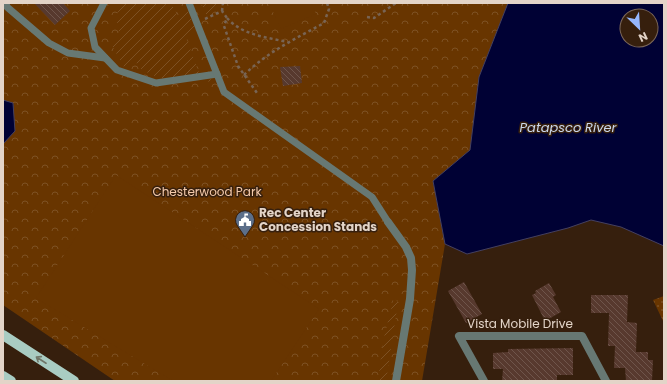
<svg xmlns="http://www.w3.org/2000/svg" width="667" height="384" viewBox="0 0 667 384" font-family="Poppins,sans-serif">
<defs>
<pattern id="grass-dots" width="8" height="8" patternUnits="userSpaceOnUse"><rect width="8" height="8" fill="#683500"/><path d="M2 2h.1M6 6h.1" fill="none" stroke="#7d5124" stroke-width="1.8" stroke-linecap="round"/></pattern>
<pattern id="park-crowns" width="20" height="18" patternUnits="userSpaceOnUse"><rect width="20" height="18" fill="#683500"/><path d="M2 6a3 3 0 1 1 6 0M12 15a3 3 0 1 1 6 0" fill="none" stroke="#7d5124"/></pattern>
<pattern id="garden-furrows" width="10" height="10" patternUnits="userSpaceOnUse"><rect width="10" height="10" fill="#683500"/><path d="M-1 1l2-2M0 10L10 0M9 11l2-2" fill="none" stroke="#7d5124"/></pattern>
<pattern id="building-back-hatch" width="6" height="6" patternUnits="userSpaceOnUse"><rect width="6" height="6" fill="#57392e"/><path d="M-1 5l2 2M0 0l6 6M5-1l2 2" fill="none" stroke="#6f554b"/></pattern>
</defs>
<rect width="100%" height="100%" fill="#361f0d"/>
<polygon fill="url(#grass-dots)" points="664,296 664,323 653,300"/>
<polygon fill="url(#park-crowns)" points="3,3 508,3 479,77 470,150 433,181 445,244 422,381 115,381 3,305 3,144 15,131 13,103 3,100"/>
<g fill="url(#garden-furrows)">
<polygon points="122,3 171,3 178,16 188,11 196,31 186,37 199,73 201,75 210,71 212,76 210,81 202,84 197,75 172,80 157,77 142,70 134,60 124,67 110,42 120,39 116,16"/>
<polygon points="201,3 219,3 214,12 207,16"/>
<polygon points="394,297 398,302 386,381 378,381 383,342"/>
</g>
<g fill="#683500">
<polygon points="269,3 311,3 316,14 281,29"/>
<polygon points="116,175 319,309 271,381 173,381 36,298"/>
</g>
<g fill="#000134" stroke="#444060" fill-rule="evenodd">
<path d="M508,3H664V246L621,227L591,220L568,228L467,254L445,244L433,181L470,150L479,77ZM627,16H651V40H627Z"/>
<polygon points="3,100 13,103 15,131 3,144"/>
</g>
<g fill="url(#building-back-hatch)">
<polygon points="34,3 63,3 70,11 55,25"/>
<polygon points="300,66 302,83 283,86 280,67"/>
<polygon points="464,282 482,314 466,323 448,291"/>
<polygon points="549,283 556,295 553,297 561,312 545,321 532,295 536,293 535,291"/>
<polygon points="591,295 628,295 627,322 637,323 636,352 648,352 648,360 653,360 652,381 626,381 625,368 614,368 615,346 608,346 609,313 591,313"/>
<polygon points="573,348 573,375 557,375 557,381 502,381 503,369 493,369 493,353 508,352 508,349"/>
</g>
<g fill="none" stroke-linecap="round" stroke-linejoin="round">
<g stroke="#786454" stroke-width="2.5" stroke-dasharray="3 3" stroke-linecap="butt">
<polyline points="222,11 223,3"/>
<polyline points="367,17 374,18 396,3"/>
<path d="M227,18C242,35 266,37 287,42"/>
<polyline points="205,19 222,11 227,18 224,26 238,66 257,93"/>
<path d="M244,75C267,52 297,38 324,23L329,9L327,3"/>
</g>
<g stroke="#677873" stroke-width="7">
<polyline points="6,3 7,7 49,43 68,53 105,58"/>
<polyline points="104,3 91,28 95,47 117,70 156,83 217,74"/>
<polyline points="189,3 224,92 372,197 388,222"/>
</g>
<g stroke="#677873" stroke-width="8">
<polyline points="388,222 406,247 411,258 412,270 410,299 396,381"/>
<polyline points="484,381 459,336 582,336 606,381"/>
</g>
<g stroke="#a9ccc2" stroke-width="10">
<polyline points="3,335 74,381"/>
<polyline points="3,376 11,381"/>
</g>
</g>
<defs><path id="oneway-shaft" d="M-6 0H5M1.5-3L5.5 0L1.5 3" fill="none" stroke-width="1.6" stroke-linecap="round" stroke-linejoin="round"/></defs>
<use stroke="#707668" href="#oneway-shaft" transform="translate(41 360) rotate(-147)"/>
<defs>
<g id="civic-pin" transform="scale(1)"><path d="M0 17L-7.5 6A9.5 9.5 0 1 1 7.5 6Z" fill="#5c6f8a" stroke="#361f0d"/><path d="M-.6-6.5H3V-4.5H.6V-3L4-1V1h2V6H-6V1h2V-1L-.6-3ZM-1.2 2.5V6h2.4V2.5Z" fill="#fff"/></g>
</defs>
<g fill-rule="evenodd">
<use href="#civic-pin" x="245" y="220"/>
</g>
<g text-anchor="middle" stroke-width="3" stroke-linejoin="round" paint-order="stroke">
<g font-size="12" fill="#f4caab" stroke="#361f0d">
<text x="207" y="196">Chesterwood Park</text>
</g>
<g font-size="12" font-weight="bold" fill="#e3d4c8" stroke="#361f0d" text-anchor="start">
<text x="259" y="217">Rec Center<tspan x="259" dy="14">Concession Stands</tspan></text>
</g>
<g font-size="12" fill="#e3d4c8" stroke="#361f0d">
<text x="520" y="328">Vista Mobile Drive</text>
</g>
<g font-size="13" font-style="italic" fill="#cad6eb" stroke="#361f0d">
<text x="568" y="132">Patapsco River</text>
</g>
</g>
<rect width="667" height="384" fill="none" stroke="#e3d4c8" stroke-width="8"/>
<g transform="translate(639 28) rotate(155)"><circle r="19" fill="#361f0d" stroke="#7b6758"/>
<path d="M0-3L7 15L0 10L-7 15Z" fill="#95b6fd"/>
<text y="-6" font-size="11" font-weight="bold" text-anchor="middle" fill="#e3d4c8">N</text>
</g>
</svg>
